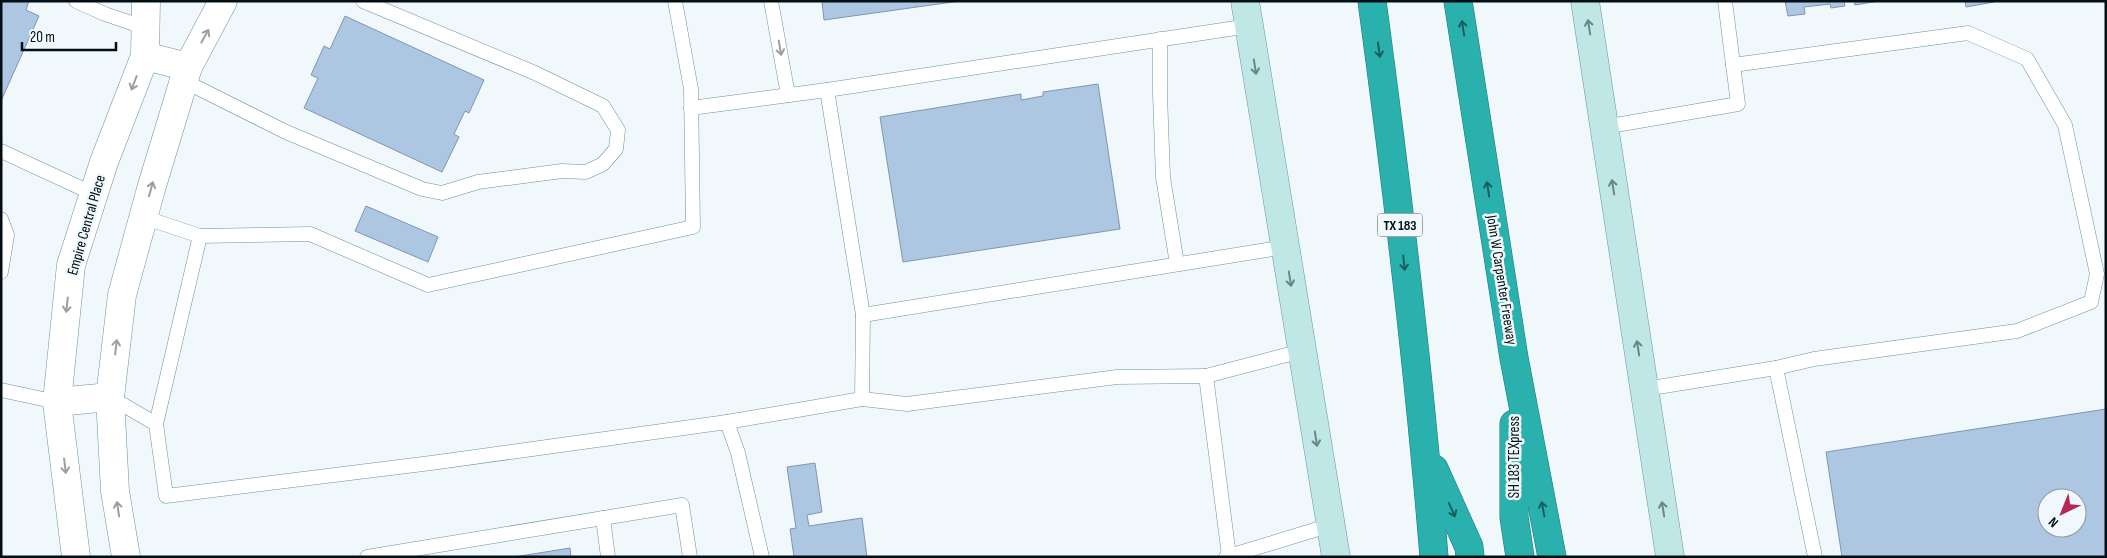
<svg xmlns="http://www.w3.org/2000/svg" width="2107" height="558" viewBox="0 0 2107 558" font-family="'Sofia Sans Condensed',sans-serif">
<rect width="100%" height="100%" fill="#f0f8fb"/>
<g fill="#adc7e3" stroke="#7e96b1" fill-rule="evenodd">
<polygon points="1,1 29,1 26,10 39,16 1,101"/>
<polygon points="822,1 960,1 824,20"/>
<polygon points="1785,1 1844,1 1845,6 1831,8 1830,4 1804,7 1805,14 1788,16"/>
<polygon points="1854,1 1879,1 1855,5"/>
<polygon points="1965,1 1994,1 1994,2 1966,7"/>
<polygon points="345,16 484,80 469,113 465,111 454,134 459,137 442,172 304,108 318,78 311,75 324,46 330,49"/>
<polygon points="1098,84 1120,229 903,262 880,117 1021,94 1021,100 1043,96 1043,92"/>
<polygon points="366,206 438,237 428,262 355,231"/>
<path d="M2106,409V557H1842L1826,452ZM2047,498H2077V528H2047Z"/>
<polygon points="815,463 822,512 807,515 809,526 862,518 867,557 794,557 790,529 796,528 787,467"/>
<polygon points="570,548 571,557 514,557"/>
</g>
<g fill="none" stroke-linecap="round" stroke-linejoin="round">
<g stroke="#6a93a1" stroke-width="15">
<g id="service">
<polyline points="76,1 105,14 146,28"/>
<polyline points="771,1 788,95"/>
<polyline points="1160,39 1160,94 1163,177 1177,264"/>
<polyline points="1733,65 1968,33 2027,59 2065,125 2097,274 2091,302 2017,331 1814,359 1776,368"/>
<polyline points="184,81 286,132 422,189 442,193 478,182 562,171 586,172 603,164 616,149 618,130 603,106 535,73 363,1"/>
<polyline points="691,108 827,90"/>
<polyline points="1604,127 1738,104 1725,1"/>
<polyline points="1,151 94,194"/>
<polyline points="143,217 200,236 310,234 428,285 693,227 691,89 675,1"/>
<polyline points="1,219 7,235 1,272"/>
<polyline points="200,236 156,424 166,496 431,463 727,422 738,453 762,557"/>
<polyline points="863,315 827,90 1249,26"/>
<polyline points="1645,389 1776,368 1815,557"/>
<polyline points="1,390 57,402"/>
<polyline points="110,397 156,424"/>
<polyline points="862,399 907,404 1117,377 1206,376"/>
<polyline points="727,422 862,399 863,315 1285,247"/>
<polyline points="603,518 608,557"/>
<polyline points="1229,556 1206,376 1302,351"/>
<polyline points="367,557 682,505 690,557"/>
<polyline points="1226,557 1331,525"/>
</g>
</g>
<g stroke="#6a93a1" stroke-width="29">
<g id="minor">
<polyline points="145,56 188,67"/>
<polyline points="57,402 110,397"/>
<polyline points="76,557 57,402 71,265 104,162 145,56 146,1"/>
<polyline points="126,557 115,491 110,397 122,295 151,189 188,67 223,1"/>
</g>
</g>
<g stroke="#6a93a1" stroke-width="29">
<g id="secondary">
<polyline points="1245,1 1336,557"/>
<polyline points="1585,1 1670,557"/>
</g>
</g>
<g stroke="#1c7877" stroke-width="29">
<g id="motorway">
<path d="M1372,1C1397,186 1419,371 1434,557"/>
<polyline points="1458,1 1514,358 1552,557"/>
<polyline points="1514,424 1514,517 1520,557"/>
<polyline points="1434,469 1469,547 1470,557"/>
</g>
</g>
<use href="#service" stroke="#fff" stroke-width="14"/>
<use href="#minor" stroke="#fff" stroke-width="28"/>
<use href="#secondary" stroke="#bfe7e6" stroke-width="28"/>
<use href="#motorway" stroke="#2ab0ad" stroke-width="28"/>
</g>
<defs><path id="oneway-shaft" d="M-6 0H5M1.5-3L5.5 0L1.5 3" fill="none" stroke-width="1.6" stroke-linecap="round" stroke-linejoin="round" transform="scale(1.25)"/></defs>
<g stroke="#6a8688">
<use href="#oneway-shaft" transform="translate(1589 27) rotate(-99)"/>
<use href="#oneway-shaft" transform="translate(1255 67) rotate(81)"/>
<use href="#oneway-shaft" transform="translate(1613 187) rotate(-99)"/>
<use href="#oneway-shaft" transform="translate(1290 279) rotate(81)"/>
<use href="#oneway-shaft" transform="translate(1638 348) rotate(-99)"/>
<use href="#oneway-shaft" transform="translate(1316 439) rotate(81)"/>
<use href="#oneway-shaft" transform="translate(1663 509) rotate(-99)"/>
</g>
<g stroke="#166060">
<use href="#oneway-shaft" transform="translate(1463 28) rotate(-99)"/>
<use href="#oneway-shaft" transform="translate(1379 50) rotate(82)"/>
<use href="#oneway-shaft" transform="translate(1488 189) rotate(-99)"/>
<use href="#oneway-shaft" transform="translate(1404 263) rotate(84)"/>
<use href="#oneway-shaft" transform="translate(1543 509) rotate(-101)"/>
<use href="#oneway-shaft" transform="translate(1452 510) rotate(66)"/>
</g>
<g stroke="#9a9fa1">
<use href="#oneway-shaft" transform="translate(205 36) rotate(-61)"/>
<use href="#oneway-shaft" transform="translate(780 48) rotate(80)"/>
<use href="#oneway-shaft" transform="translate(134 83) rotate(111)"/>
<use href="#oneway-shaft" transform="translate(151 189) rotate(-74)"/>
<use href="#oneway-shaft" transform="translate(67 305) rotate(96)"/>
<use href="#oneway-shaft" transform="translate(116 347) rotate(-83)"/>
<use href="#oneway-shaft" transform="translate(65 466) rotate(83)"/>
<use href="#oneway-shaft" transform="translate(118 509) rotate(-99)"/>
</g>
<g text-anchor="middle" stroke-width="5" stroke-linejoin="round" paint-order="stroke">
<rect fill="#f0f8fb" stroke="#495559" stroke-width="1" x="1377.5" y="213.5" width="45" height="23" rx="4"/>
<g font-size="14" font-weight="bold" fill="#020f14">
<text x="1400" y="230">TX 183</text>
</g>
<g font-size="15" fill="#020f14" stroke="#f0f8fb">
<text transform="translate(86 225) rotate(-74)" y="5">Empire Central Place</text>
<text transform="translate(1502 280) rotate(81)" y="5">John W Carpenter Freeway</text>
<text transform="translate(1514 457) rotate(-90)" y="5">SH 183 TEXpress</text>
</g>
</g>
<rect width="2107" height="558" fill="none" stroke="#020f14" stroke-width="5"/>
<g transform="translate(2062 513) rotate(223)"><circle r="24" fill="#f0f8fb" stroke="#919b9f"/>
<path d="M0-4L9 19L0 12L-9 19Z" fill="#b62655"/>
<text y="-8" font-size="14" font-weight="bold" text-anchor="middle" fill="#020f14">N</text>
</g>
<path d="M22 42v8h94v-8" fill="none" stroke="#020f14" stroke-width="2.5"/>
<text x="30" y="42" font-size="15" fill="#020f14" stroke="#f0f8fb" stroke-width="4" paint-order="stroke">20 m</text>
</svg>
